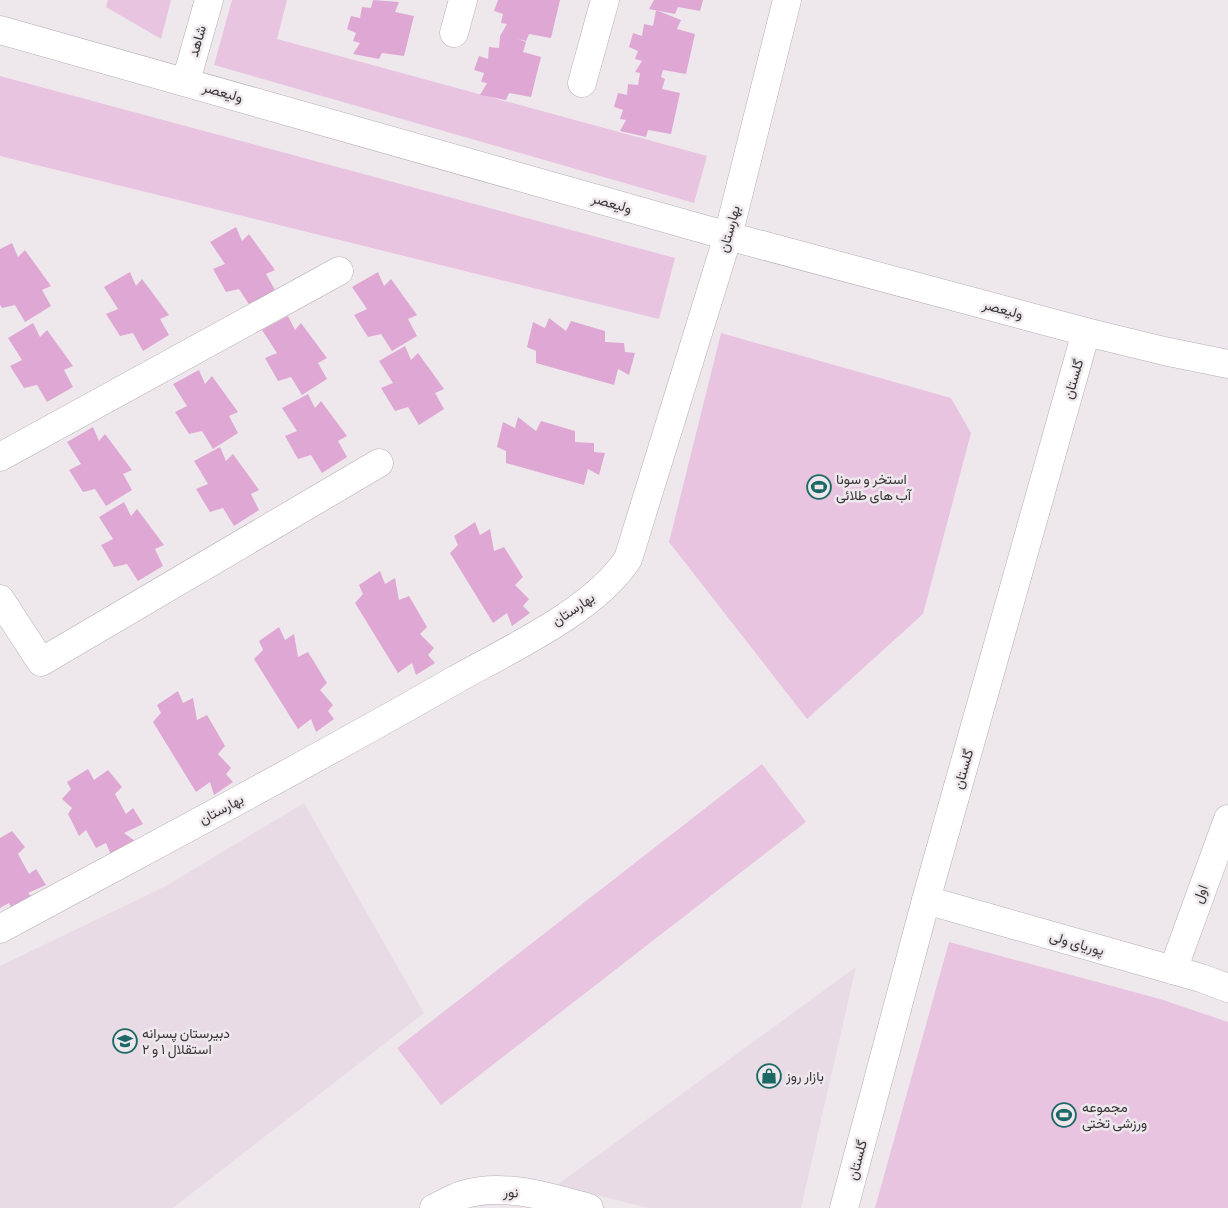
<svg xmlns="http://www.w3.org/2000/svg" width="1228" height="1208" viewBox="0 0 1228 1208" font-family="Commissioner,Vazirmatn,sans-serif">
<rect width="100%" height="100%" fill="#eee8ed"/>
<g fill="#e9dbe5">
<polygon points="304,803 424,1013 173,1208 0,1208 0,966 164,887"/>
<polygon points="856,967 801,1208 648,1208 557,1185"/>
</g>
<g fill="#e9c4e1">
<polygon points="108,0 171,0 161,39 106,7"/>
<polygon points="232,0 287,0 277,39 707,156 694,203 214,65"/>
<polygon points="0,76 675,258 659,319 0,156"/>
<polygon points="721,333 951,398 971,433 923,614 807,719 669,542"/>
<polygon points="762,764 806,822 441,1105 397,1048"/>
<polygon points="949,942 1160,999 1228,1022 1228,1208 875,1208"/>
</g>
<g fill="#dfa8d4">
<polygon points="373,0 399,2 395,12 414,16 404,56 382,53 379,59 353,54 360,43 353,41 356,33 347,29 351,16 360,18 362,7 371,8"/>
<polygon points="498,0 560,0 551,38 529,34 526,41 518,39 526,42 523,52 541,57 531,97 509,93 506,100 480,95 487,83 481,82 484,73 474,70 479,56 488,59 489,47 499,48 500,36 507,24 501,23 503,14 494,11"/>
<polygon points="654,0 703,0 700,11 678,7 675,14 649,9"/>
<polygon points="656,10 681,20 677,29 695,34 686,74 663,70 661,77 665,79 662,89 680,93 671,134 648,130 646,137 620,131 626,120 620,119 623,110 614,107 618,93 627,95 628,84 638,85 640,73 635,72 642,61 635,59 638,51 629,47 633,33 642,36 644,24 653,26"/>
<polygon points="236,227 242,241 249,234 275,270 266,274 275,290 250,306 239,289 226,292 213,269 225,264 210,242"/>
<polygon points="12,243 18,257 25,250 51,286 42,290 51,306 25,322 15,305 2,308 0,305 0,249"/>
<polygon points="130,272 136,286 142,279 169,315 160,319 169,335 143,351 133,333 120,336 106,314 118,309 104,287"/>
<polygon points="378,272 384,286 391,279 417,315 408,319 417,336 392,351 381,334 368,337 354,315 367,309 352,287"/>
<polygon points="288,316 295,330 301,323 327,358 318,363 327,379 302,395 291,377 278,381 265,358 277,353 262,330"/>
<polygon points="549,318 566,331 571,321 605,331 605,342 624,343 625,352 635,353 629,375 618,369 614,385 536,363 536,351 527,347 533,322 545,328"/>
<polygon points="33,323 40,337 47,330 73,366 64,370 73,387 47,402 37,385 24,388 10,366 22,360 8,338"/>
<polygon points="405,346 411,360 418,353 444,389 435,393 444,409 419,425 408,407 395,411 381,388 393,383 379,361"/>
<polygon points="199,370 205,384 212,376 238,412 229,416 238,433 213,449 202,431 189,434 175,412 187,406 173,384"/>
<polygon points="308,394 315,408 321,401 347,436 338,441 347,457 322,473 311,455 298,459 285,436 297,431 282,408"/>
<polygon points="518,417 536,431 541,421 575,431 575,442 594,443 594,452 605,453 599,475 588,469 584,485 506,463 506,451 497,447 503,422 515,428"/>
<polygon points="93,427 99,441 105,434 132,470 123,474 132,490 106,506 95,489 83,492 69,470 81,464 67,442"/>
<polygon points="220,447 226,461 233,454 259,490 251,494 259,510 234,526 223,508 210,512 196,489 208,484 194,461"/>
<polygon points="124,502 131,516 137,509 164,545 155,549 163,566 138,581 127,564 114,567 101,545 113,539 99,517"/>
<polygon points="475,522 480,535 490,529 494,551 504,547 523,577 515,585 529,599 523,606 530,613 512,626 507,613 493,623 450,553 458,545 454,536"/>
<polygon points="380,571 385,584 395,578 399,600 409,596 427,627 420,634 434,648 428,655 435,663 416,675 412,663 398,673 355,603 363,594 359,585"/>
<polygon points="279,627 285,640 294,634 298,657 308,652 327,683 320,690 333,705 328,711 334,719 316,732 311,719 298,729 254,659 263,650 259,641"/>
<polygon points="178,691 183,703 193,698 197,720 207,715 225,746 218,754 231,768 226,774 233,782 214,795 210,782 196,792 153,722 161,713 157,705"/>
<polygon points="88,769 94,780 108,770 122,787 115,794 126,814 133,808 143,824 124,833 135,841 111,855 106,843 96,848 86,830 79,836 68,814 72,808 62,799 71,789 67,782"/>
<polygon points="12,831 25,847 18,854 29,874 36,869 46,885 28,893 38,902 15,916 9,903 0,908 0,838"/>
</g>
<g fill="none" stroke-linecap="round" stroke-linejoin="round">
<g stroke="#b4aeb3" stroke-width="29">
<g id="minor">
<polyline points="454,33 463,0"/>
<polyline points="582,83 605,0"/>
<polyline points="0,457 339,271"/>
<polyline points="0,599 41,662 379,463"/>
<polyline points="926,900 1201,978 1228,988"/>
<path d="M0,929C151,847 304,767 453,681C508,650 594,611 628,559L728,236L787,0"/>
<polyline points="1173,970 1228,819"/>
<path d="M434,1208C443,1204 453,1198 462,1195C503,1182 549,1197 589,1208"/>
<polyline points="844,1208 926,900 1086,332"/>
</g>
</g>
<g stroke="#b4aeb3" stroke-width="29">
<g id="major">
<polyline points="0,30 728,236 1086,332 1164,351 1228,364"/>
<polyline points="186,81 209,0"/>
</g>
</g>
<use href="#minor" stroke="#fff" stroke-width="28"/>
<use href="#major" stroke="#fff" stroke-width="28"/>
</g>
<defs>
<g id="stadium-ring" transform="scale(1.25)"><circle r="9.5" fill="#eee8ed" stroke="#1b6865" stroke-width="1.5"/><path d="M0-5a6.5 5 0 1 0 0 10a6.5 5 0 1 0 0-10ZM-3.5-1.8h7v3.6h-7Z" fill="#1b6865"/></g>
<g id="school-ring" transform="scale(1.25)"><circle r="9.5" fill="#eee8ed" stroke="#1b6865" stroke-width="1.5"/><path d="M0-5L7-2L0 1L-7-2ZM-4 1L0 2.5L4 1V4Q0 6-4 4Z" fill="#1b6865"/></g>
<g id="shop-ring" transform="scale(1.25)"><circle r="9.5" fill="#eee8ed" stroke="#1b6865" stroke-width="1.5"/><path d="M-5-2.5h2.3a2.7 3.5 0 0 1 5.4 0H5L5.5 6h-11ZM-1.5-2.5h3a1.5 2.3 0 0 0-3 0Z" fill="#1b6865"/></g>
</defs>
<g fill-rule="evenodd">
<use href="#stadium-ring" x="819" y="487"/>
<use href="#school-ring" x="125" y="1041"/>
<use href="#shop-ring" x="769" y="1076"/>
<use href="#stadium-ring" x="1064" y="1115"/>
</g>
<g text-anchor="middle" stroke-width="5" stroke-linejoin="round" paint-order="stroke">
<g font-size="14" fill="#363436" stroke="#eee8ed">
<text transform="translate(197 41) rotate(-74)" y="5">شاهد</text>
<text transform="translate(223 92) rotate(16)" y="5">ولیعصر</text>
<text transform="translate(612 203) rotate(16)" y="5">ولیعصر</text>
<text transform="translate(729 229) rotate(-75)" y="5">بهارستان</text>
<text transform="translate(1003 309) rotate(15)" y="5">ولیعصر</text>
<text transform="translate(1073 379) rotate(-74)" y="5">گلستان</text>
<text transform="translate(573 609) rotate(-34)" y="5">بهارستان</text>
<text transform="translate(963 769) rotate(-74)" y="5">گلستان</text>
<text transform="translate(221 809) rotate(-28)" y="5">بهارستان</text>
<text transform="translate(1200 894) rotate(-70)" y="5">اول</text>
<text transform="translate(1077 943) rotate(16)" y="5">پوریای ولی</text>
<text transform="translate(857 1160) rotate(-75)" y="5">گلستان</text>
<text transform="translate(511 1192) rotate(4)" y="5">نور</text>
</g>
<g font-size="14" fill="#363436" stroke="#eee8ed" text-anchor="start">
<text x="836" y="484">استخر و سونا<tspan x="836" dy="16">آب های طلائی</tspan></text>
<text x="142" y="1038">دبیرستان پسرانه<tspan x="142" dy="16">استقلال ۱ و ۲</tspan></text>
<text x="786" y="1081">بازار روز</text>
<text x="1082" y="1112">مجموعه<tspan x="1082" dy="16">ورزشی تختی</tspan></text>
</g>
</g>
</svg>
